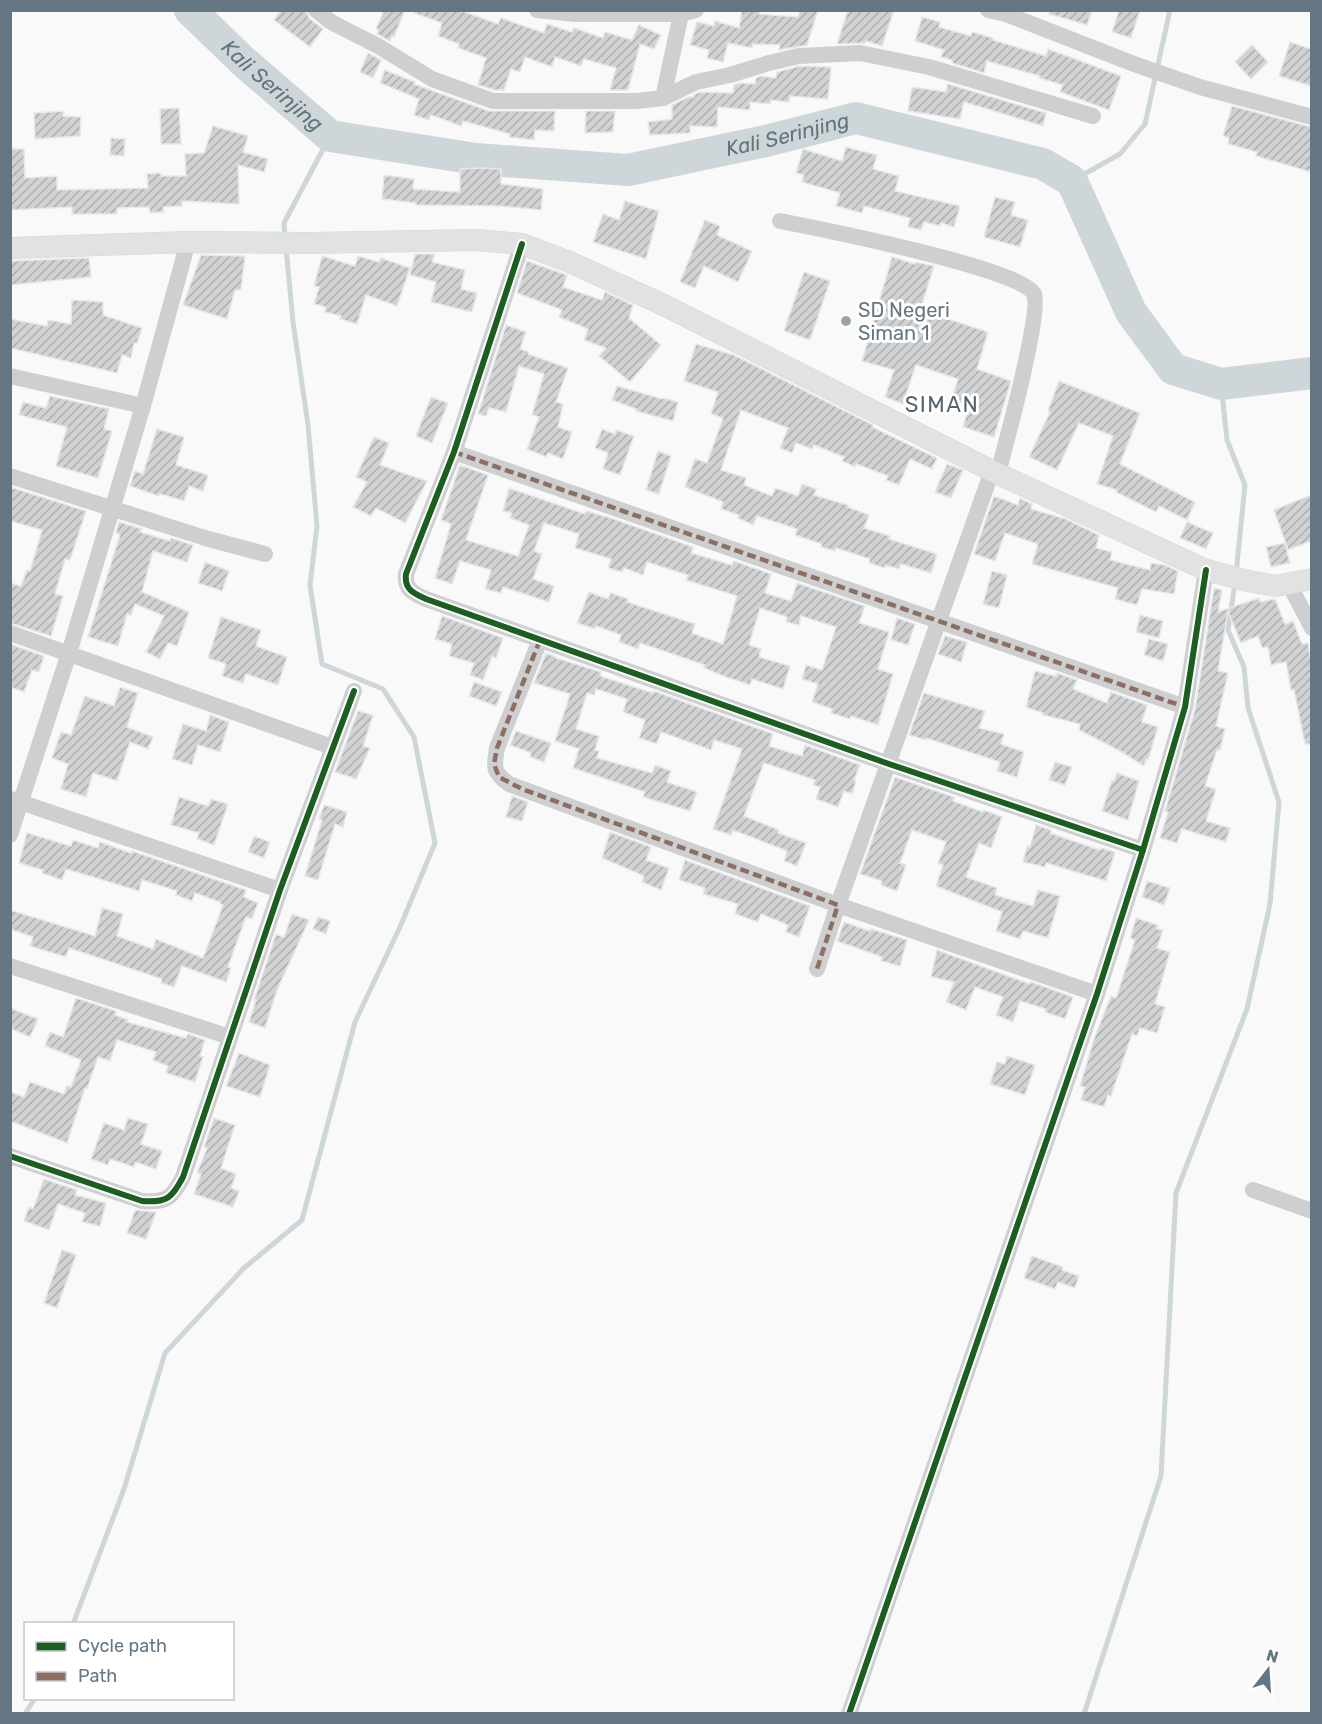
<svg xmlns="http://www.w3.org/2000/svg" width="1322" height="1724" viewBox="0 0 1322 1724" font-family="Rubik,sans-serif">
<defs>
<pattern id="building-hatch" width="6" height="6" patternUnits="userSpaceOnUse" patternTransform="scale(1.5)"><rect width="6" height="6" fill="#d0d2d3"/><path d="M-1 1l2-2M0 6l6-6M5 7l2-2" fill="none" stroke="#acafb1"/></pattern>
</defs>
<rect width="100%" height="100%" fill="#f9f9f9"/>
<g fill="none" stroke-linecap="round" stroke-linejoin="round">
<g stroke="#ced6d9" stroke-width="5">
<polyline points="1072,181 1120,154 1145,124 1170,10"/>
<polyline points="285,238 284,223 330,136"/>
<polyline points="1221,384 1227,440 1245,485 1236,574"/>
<polyline points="73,1624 124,1489 165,1353 244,1268 302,1220 355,1022 400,927 435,843 414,737 383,689 322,664 310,585 317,526 308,425 293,322 286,248"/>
<polyline points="25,1714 35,1698"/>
<polyline points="1084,1714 1161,1476 1176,1193 1247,1009 1270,904 1279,802 1248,708 1244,667 1228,630 1235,583"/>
</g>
<path stroke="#ced6d9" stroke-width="32" id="s1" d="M190,10L245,63L330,136L476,159L628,170L766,141L856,118L1043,164L1072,181L1131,312L1173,369L1221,384L1312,373"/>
</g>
<g fill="url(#building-hatch)" stroke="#e8e8e8" stroke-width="1.5">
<polygon points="281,10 306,10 309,18 323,29 310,47 274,20"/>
<polygon points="384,10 405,10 394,37 392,36 390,41 377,34 379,30 376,29"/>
<polygon points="414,10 460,10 498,24 501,18 544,33 547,24 572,32 574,28 603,38 605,32 632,40 639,25 661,35 654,49 640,44 628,90 610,90 616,68 584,59 581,66 555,57 552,67 525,57 520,72 511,69 504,90 495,90 478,85 486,58 458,48 459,44 438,36 442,23 414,13"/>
<polygon points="742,10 760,10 759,14 798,17 800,10 818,10 807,45 779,50 780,45 753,44 752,48 728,43 723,62 707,58 709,50 690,45 697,22 714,26 715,21 739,28"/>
<polygon points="848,10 894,10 882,46 866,41 865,43 837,44"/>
<polygon points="1050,10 1092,10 1087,25 1049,14"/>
<polygon points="1119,10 1140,10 1131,38 1112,32"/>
<polygon points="922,17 940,22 939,27 971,36 972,32 993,38 993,40 1046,56 1048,49 1121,76 1109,110 1060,92 1063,85 1039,78 1040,76 987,61 984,73 952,63 952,60 941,57 944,50 915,41"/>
<polygon points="1290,42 1311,49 1311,86 1279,76"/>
<polygon points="1252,45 1268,62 1251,79 1235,62"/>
<polygon points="368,53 381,60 373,78 360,72"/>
<polygon points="800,66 831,67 828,99 790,96 789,102 771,100 770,104 750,102 750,110 718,107 717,127 690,126 690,133 650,135 648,122 672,119 672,105 688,97 694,97 694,95 699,92 733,93 734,85 741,83 755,84 756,78 761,76 776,78 777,72"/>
<polygon points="385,70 415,82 414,84 489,111 555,111 554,131 535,130 534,140 509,137 510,134 463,121 461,126 431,115 429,120 414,115 419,99 380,83"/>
<polygon points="948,84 1046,113 1043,126 964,102 960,119 908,111 912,87 946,92"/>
<polygon points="1232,106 1311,127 1311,172 1256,156 1257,152 1228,144 1229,138 1223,136"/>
<polygon points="179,108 181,144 161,144 160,109"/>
<polygon points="64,111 63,116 81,117 80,136 35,139 34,113"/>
<polygon points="586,111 615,111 613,132 585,133"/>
<polygon points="213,126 248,136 243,152 268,159 264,172 238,165 239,204 182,201 182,206 163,207 164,212 150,213 149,207 117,208 117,214 72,214 72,207 10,210 10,149 24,149 25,178 57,176 57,190 148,188 147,174 161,173 161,176 186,176 185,154 204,153"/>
<polygon points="111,138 125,139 124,156 110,155"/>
<polygon points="846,147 877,155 873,169 899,176 895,191 960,206 954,227 941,223 940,226 924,222 921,230 908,227 910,218 864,206 862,213 836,206 840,193 802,182 804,175 796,173 803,149 842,161"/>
<polygon points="482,168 501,169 501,184 543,189 541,210 500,206 416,205 416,203 382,199 384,175 414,179 413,189 460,192 460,169"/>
<polygon points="995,197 1015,202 1011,215 1028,220 1020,247 984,237"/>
<polygon points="625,201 659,211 646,259 593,242 603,214 619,220"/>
<polygon points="705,220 720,226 717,235 752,251 738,282 704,266 695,288 680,282"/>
<polygon points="415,254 435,254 432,262 465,270 461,289 477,293 472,312 431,302 436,282 410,275"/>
<polygon points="201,255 245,256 241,290 235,290 227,319 183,305"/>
<polygon points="322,256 355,266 358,256 379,262 381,258 410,268 397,306 366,295 357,324 340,319 341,316 325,312 326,307 314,304 319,287 314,286"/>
<polygon points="892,257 915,264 916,262 934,266 922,304 935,308 933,314 988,332 977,369 1011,381 994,437 963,427 967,413 949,408 958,379 916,365 903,404 885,397 894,370 862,361"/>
<polygon points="89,258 91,277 10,285 10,261"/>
<polygon points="527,261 567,275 563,287 602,300 605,292 633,305 629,318 661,345 630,382 599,356 606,348 584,340 588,329 559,317 562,310 517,293"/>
<polygon points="804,272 830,281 810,340 784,331"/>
<polygon points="72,300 103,302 103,315 142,328 137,343 134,343 131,358 122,355 117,373 10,348 10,319 47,326 48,320 71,324"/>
<polygon points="506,325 526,332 520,349 529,352 528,354 568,368 556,402 563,404 558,427 572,432 563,459 548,453 546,457 527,449 539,417 532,415 544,374 519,366 506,412 489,408 486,416 478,414"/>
<polygon points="696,344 734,355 873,425 872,427 937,458 932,469 910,459 899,485 886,480 888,476 856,464 855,467 842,461 844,457 814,445 812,449 796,443 792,453 780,448 788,428 741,410 721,470 746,478 744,485 772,496 775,488 798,496 802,484 816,489 814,495 848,505 848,507 869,515 864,528 890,536 889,539 937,554 931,573 901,564 899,569 885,565 885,568 869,563 870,559 836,548 835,551 821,547 822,544 795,535 797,529 757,516 753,525 738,518 739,515 721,509 723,502 685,487 695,459 707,463 723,418 711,414 718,392 684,381"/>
<polygon points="1059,381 1140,413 1120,464 1195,502 1187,520 1159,506 1156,512 1116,492 1117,490 1097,484 1113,436 1079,423 1057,470 1029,457 1050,412 1048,411"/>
<polygon points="617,386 662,399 663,398 678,402 673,421 636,411 636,409 612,400"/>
<polygon points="50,396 109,409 104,429 112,431 98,478 56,466 67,427 19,415 23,402 46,408"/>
<polygon points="431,397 448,403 432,443 416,436"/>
<polygon points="157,429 184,437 176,465 208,475 203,491 189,486 184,501 160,494 159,496 130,486 135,471 143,474"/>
<polygon points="602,429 615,434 616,430 634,436 620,475 603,469 608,453 595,448"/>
<polygon points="374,437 389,443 380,465 427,481 405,523 376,508 371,516 353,507 367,482 356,477"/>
<polygon points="658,451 671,456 659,494 646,490"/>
<polygon points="947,464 963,470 951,498 935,492"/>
<polygon points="460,465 488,475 466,540 518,556 529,525 510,518 512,513 503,511 509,488 585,514 586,511 611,518 693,547 691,553 732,565 734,561 771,574 765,593 791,601 797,583 865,606 859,623 889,632 878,669 893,674 878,725 851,716 850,719 831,713 832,709 812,702 818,684 802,679 806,665 822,670 836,627 801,616 799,625 786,622 787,617 760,608 749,645 761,649 759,657 790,666 783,689 752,679 750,685 726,677 704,668 705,665 640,643 638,649 619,642 621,635 596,626 595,629 577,623 589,592 608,599 611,593 628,599 627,602 695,624 692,633 723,644 737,596 686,580 688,575 647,562 643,575 624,568 622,572 608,568 611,559 575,548 579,534 544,523 534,551 542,554 533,579 554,586 549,602 503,587 501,593 485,589 491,570 460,561 452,584 435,578 451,524 441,520"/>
<polygon points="10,487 86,511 70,560 65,559 55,594 63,596 51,636 10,623 10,583 21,586 27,570 30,571 42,530 10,521"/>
<polygon points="1311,495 1311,541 1288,550 1274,510"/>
<polygon points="994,496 1018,505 1020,498 1032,504 1031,509 1066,519 1099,535 1096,548 1112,552 1110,560 1150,570 1151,563 1165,565 1178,571 1174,594 1142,589 1137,605 1115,599 1118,588 1032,564 1038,544 1005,533 995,561 974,554"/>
<polygon points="119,522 142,529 140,532 170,541 171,538 193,545 187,562 153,551 142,592 189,612 177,646 168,643 160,659 146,652 164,616 135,604 131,615 127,614 118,646 88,637 120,535 116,533"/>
<polygon points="1187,522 1213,533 1206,549 1180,538"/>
<polygon points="1285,543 1290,563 1271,567 1266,547"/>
<polygon points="205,562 229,571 222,591 198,583"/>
<polygon points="992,571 1007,575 999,608 983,604"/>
<polygon points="1214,588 1222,590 1218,612 1259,598 1260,602 1275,599 1285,624 1293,621 1302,644 1308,643 1311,662 1311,744 1305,744 1294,690 1291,690 1286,662 1271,665 1268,647 1262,648 1258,636 1241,643 1228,611 1218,671 1228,673 1216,726 1225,729 1220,750 1217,750 1205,786 1216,789 1206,821 1230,828 1226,842 1182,829 1177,843 1160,838 1168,812 1165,811 1195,709"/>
<polygon points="1140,615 1163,621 1159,638 1136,632"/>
<polygon points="442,616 503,638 496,658 492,656 483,680 470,675 474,663 449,656 452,644 435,639"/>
<polygon points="221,617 261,630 256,646 287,657 278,685 246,674 243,683 222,676 226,664 208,658"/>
<polygon points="897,618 915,624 908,645 891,640"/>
<polygon points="945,636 967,642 961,662 938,654"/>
<polygon points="1149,639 1168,644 1163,661 1144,655"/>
<polygon points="10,644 44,656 39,672 32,670 24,692 10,687"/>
<polygon points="546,653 556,657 556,658 601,672 600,676 653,693 654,691 773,734 769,746 802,756 805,745 860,765 854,780 856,781 852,794 844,791 838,807 816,799 820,787 813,785 815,780 764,763 744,816 779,830 778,833 806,843 797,866 784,861 787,851 733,830 731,835 713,829 742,749 714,740 711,750 661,732 657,744 639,738 645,720 623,712 627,699 596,689 594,695 587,693 576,729 599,736 595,750 599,751 597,758 652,773 655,765 671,771 667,782 697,792 690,811 643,797 645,792 573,768 579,749 555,741 570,694 534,683"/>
<polygon points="1035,671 1056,676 1057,673 1077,680 1073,689 1107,703 1111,692 1147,705 1142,722 1158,727 1148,760 1146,759 1144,766 1120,751 1079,730 1080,724 1043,715 1043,713 1026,707"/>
<polygon points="474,682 502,692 496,706 469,696"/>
<polygon points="120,687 138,693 127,727 153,737 148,749 130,742 117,781 93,773 86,797 61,789 68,764 52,758 61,732 71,735 85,696 114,706"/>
<polygon points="924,693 985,711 979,728 1004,734 1001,744 1024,752 1017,777 997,771 1000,762 926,738 926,740 909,735"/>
<polygon points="358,711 373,715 363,746 370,748 356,779 335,772"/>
<polygon points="210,715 229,722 220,752 198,745 192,765 172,759 183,724 206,731"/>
<polygon points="516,731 551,743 544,762 530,757 531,753 510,745"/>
<polygon points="1055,762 1072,767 1065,785 1049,780"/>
<polygon points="1117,773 1139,781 1128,820 1102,811 1112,780 1114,781"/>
<polygon points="895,777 954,797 953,801 983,812 984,810 1002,817 991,848 979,843 966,877 997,888 995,895 1033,906 1038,890 1060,896 1048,938 1023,931 1020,939 996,931 1002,912 936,886 943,865 938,863 946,842 912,830 900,863 906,865 897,891 881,885 882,881 860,874"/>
<polygon points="512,796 528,802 522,821 506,817"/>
<polygon points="179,797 208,806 211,799 228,804 214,845 197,839 199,833 171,825"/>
<polygon points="324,805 347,812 343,827 335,824 318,880 305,876 322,820 319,819"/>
<polygon points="1036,825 1051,830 1050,833 1100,850 1101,848 1115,852 1106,881 1046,863 1045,867 1023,862 1027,846 1030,847"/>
<polygon points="610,832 651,847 646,860 669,868 661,890 642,882 644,876 602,858"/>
<polygon points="27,833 71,846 73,840 98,848 100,842 131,853 132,851 246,890 244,897 258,903 252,919 246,917 228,967 231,968 226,982 182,966 174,987 161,983 162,979 69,948 66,957 30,946 33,937 10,929 10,910 95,936 102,908 123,914 117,936 153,949 156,939 203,958 223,905 220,904 220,902 195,893 192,901 176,895 177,891 142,880 139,891 66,869 62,880 42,873 43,870 19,863"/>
<polygon points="254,836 270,842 264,858 248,852"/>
<polygon points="685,860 810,906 799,937 786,932 788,925 761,914 758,922 735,914 738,904 703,894 705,888 679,880"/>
<polygon points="1147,881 1170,888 1164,905 1142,897"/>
<polygon points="292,914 309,920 277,990 265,1028 249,1022 256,1000 254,1000 276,934 284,937"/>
<polygon points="318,917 330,921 326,934 313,929"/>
<polygon points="1136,918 1158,925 1157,929 1163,930 1157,948 1170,952 1155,1004 1165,1007 1157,1033 1140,1028 1137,1036 1132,1034 1111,1096 1108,1095 1104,1107 1081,1100 1085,1087 1080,1086 1094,1039 1111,996 1116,998 1135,940 1130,938"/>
<polygon points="844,922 870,931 871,929 907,940 900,966 881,961 882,957 837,941"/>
<polygon points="937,950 1030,984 1031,982 1073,997 1065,1019 1045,1012 1046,1009 1020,1001 1013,1022 996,1015 1003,997 975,987 966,1010 946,1002 954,982 931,977"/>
<polygon points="76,998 116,1011 115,1015 128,1020 127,1022 186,1038 188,1034 205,1040 200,1056 203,1057 195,1082 166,1073 168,1066 153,1060 156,1052 117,1040 110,1061 98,1057 87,1089 85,1088 67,1143 10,1121 10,1092 24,1097 30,1082 64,1094 67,1086 71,1087 81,1060 45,1046 50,1032 63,1037"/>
<polygon points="10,1008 38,1019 30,1037 10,1028"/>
<polygon points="239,1053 270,1065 260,1097 226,1086"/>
<polygon points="1007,1056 1035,1065 1025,1095 990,1084 997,1062 1005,1064"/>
<polygon points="128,1118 148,1124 141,1144 162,1151 156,1169 135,1162 134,1167 110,1159 108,1165 91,1159 104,1123 124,1130"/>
<polygon points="214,1118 235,1125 221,1168 236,1174 231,1188 239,1191 233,1207 194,1194 201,1174 197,1173 207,1148 204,1147"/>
<polygon points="44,1179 77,1190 75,1195 106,1203 100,1226 82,1222 85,1213 58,1204 49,1230 24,1221 29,1207 33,1209"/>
<polygon points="135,1210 156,1212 146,1239 127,1233"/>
<polygon points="62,1250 76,1255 57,1308 44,1303"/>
<polygon points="1032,1256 1063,1267 1062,1270 1079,1276 1075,1288 1058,1282 1055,1289 1024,1278"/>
</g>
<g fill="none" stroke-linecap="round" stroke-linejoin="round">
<g stroke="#d5d6d7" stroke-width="22">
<polyline id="major" points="10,248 188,242 309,243 477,240 522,244 572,263 668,307 992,471 1206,570 1248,581 1276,586 1312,579"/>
</g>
<g stroke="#cecfd0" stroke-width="16">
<polyline points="316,10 331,22 378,46 432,79 493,101 637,101 663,98 681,14"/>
<polyline points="537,10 575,14 681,14 696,10"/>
<polyline points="988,10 1006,14 1134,64 1200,87 1312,117"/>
<polyline points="663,98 696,82 730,75 769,63 799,56 860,53 929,67 1093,116"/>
<path d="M780,221C816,228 1023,269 1034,294C1042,312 1005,447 998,473"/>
<path d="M522,244L454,452L406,574C404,589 413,593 426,599L889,764L1143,850"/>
<polyline points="10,376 143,406"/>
<polyline points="454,452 1185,707"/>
<polyline points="10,476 205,538 265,554"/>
<polyline points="1289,584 1312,628"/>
<polyline points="10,633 332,747"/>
<path d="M540,640L497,748C494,766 492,772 509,784L838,905L1097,994"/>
<polyline points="11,799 280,890"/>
<polyline points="10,835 69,653 143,406 188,242"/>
<polyline points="10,966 230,1037"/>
<polyline points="817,969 838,905 992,471"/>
<path d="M10,1156L142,1201C167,1203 172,1198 183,1177L280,890L354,691"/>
<polyline points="1253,1190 1312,1211"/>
<polyline points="849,1714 1097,994 1143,850 1185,707 1206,570"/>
</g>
<use href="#major" stroke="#e1e2e2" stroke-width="21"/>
<g stroke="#8d6e63" stroke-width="4.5" stroke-dasharray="9 4.5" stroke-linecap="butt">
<polyline points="454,452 1185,707"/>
<polyline points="540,640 497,748 494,764 499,777 522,789 838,905 817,969"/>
</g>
<g stroke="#fff" stroke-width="10">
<g id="cycleway">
<path d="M522,244L454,452L406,574C404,589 413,593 426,599L889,764L1143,850"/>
<path d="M10,1156L142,1201C167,1203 172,1198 183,1177L280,890L354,691"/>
<polyline points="849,1714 1097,994 1143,850 1185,707 1206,570"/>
</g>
</g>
<use href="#cycleway" stroke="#1b5e20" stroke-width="6"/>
</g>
<circle fill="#99a4ac" stroke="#fff" stroke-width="2" cx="846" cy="321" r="6"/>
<g text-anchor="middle" stroke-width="6" stroke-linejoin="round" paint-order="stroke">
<g font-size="20" fill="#657683" stroke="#fff" text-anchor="start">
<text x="858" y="317">SD Negeri<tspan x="858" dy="23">Siman 1</tspan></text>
</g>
<g font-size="21" font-style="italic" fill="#60757c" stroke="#fff">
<text dy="7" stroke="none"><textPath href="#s1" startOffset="112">Kali Serinjing</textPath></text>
<text dy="7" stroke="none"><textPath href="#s1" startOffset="652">Kali Serinjing</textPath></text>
</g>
<g font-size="22" letter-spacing="1.5" fill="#57646e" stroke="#fff">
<text x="942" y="412">SIMAN</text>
</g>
</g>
<rect width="1322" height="1724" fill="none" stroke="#657683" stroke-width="24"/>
<rect x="24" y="1622" width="210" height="78" fill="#ffffff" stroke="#c1c8cd" stroke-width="1.5"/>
<rect x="36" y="1642" width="30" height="9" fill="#1b5e20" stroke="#c1c8cd" stroke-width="1.5"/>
<text x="78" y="1652" font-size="18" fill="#657683">Cycle path</text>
<rect x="36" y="1672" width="30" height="9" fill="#8d6e63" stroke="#c1c8cd" stroke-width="1.5"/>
<text x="78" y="1682" font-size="18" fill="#657683">Path</text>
<g transform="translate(1268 1670) rotate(17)" stroke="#ffffff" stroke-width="4.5" paint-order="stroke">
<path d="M0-4.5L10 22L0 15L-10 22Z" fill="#657683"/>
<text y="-9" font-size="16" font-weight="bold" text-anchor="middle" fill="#657683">N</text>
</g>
</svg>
